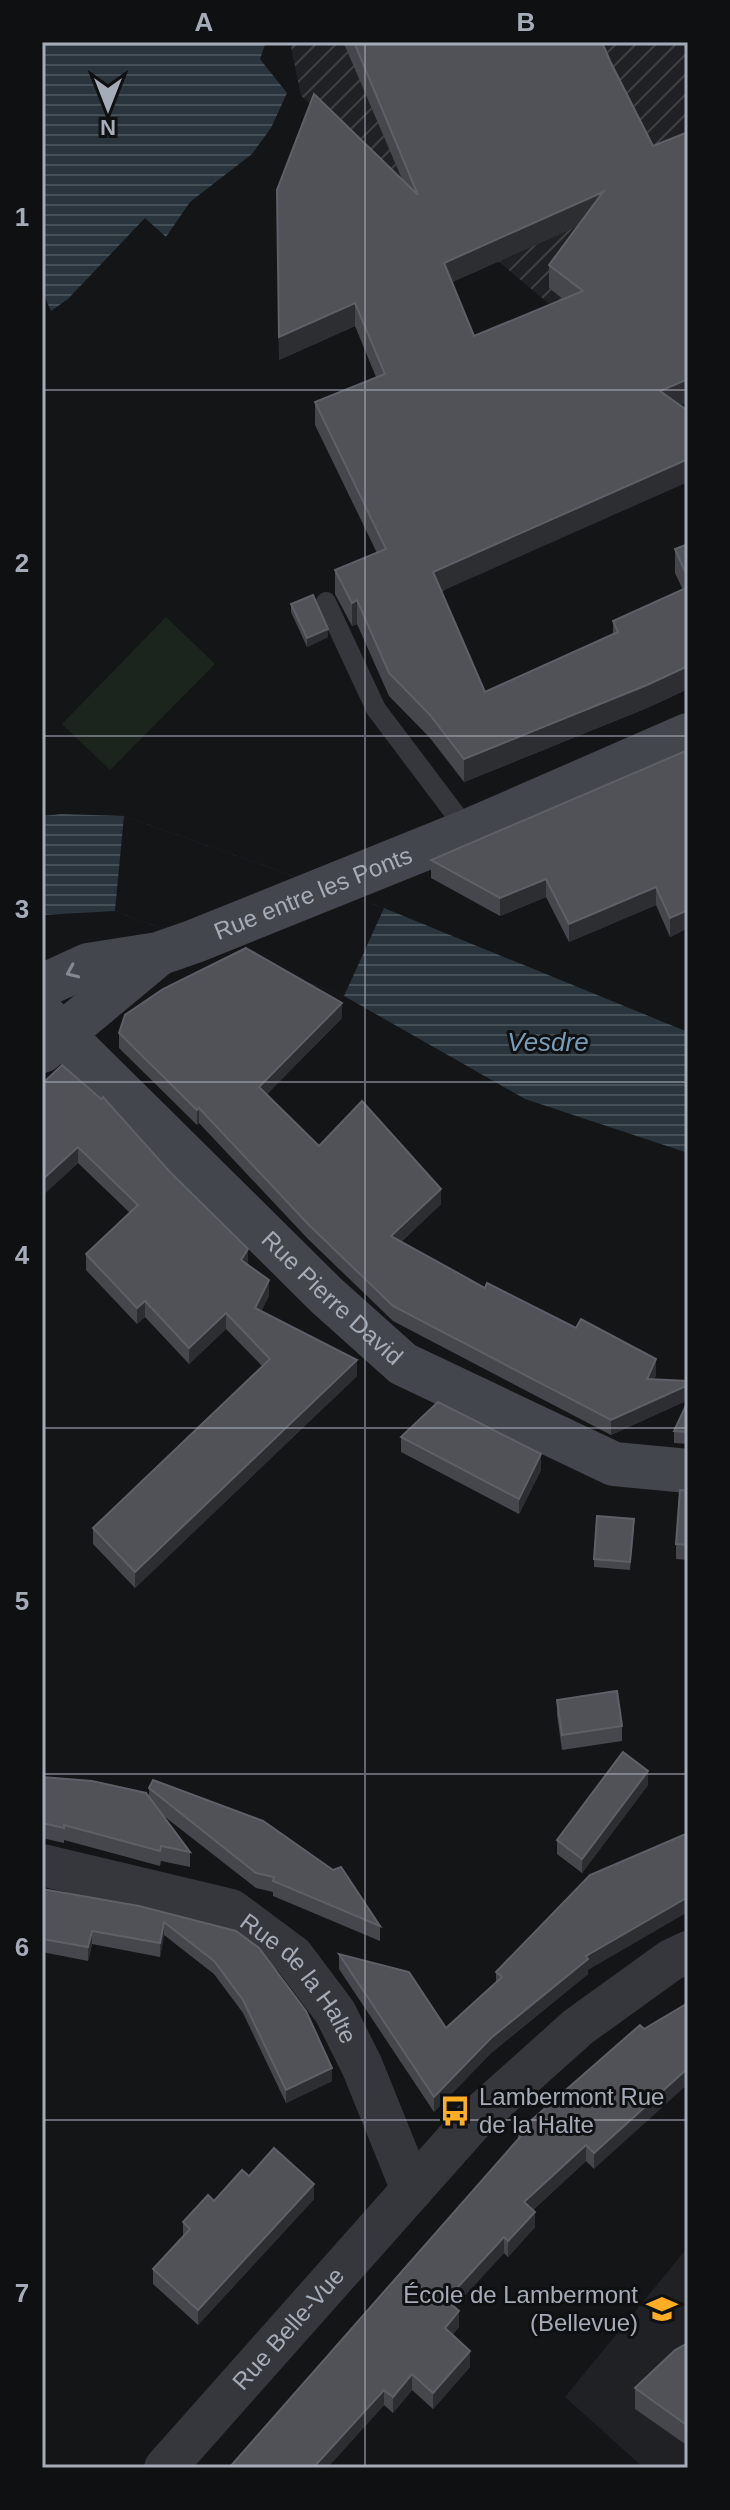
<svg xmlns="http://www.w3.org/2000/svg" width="730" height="2510" viewBox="0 0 730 2510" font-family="Helvetica,sans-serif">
<defs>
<pattern id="industrial-furrows" width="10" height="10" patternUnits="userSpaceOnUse" patternTransform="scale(2)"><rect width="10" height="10" fill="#202124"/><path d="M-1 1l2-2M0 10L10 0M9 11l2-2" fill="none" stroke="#3d3f42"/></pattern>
<pattern id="water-rules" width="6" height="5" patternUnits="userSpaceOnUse" patternTransform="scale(2)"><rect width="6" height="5" fill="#29343c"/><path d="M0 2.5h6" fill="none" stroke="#454f56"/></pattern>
</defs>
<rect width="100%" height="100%" fill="#141517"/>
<polygon fill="#202124" points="688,2247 688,2468 644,2468 565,2397"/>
<polygon fill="url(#industrial-furrows)" points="290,42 688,42 688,414 683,416 301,96"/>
<polygon fill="#1c251d" points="166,617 215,664 110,770 62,724"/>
<g fill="url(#water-rules)">
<polygon points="42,42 266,42 260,59 287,93 271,128 252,154 190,202 166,237 145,218 68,299 51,311 42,291"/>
<polygon points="61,814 124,816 384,908 688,1032 688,1153 525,1099 344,996 115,911 42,915 42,816"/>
</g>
<polygon fill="#141517" points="124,816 384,908 344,996 115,911"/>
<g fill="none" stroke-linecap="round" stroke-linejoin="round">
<polyline stroke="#35373c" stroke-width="20" points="326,602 376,709 468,831"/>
<g stroke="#35373c" stroke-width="42">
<path id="s1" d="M42,1865L231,1910L293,1956L335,2012L362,2066L412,2190"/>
<path id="s2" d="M165,2468L472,2122L578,2027L671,1960L688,1952"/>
</g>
<g stroke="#43464c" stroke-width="44">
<path id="s3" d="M42,986L88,965L158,954L195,941L468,831L688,735"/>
<path id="s4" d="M42,1014L327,1296L403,1364L614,1464L688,1471"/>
<polyline points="42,1051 156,956"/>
</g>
</g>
<g fill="#45474c" fill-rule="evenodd">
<path d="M339,42H602L680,406L442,592L485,692L613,635V621L683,590L675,573V549L688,544V689L647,708L464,782L430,738L389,696L357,624L352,626L335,594V570L377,553L315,425V402L376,377L355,326L279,360L277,190L402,179L345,46ZM577,226L549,265V288L563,299L474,336L452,282Z"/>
<polygon points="291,604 328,637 307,647 291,612"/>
<polygon points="688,750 688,928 670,937 656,905 569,942 546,897 500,916 431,878 431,860"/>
<polygon points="342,1018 267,1094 319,1146 441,1204 401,1242 485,1288 656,1375 654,1379 688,1400 611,1435 393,1321 308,1239 199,1123 197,1125 119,1048 119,1033"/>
<polygon points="42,1084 248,1264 269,1296 261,1311 357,1376 135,1588 93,1544 93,1528 262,1366 226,1329 189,1364 145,1317 137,1324 86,1270 86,1254 130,1213 78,1163 42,1196"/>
<polygon points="688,1401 688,1444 674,1443 674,1431"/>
<polygon points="401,1437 541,1470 519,1514 401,1452"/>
<polygon points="688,1491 688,1560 676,1559 676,1544"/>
<polygon points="634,1527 630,1570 594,1567 594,1559"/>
<polygon points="557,1700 622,1726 622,1741 562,1750 557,1715"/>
<polygon points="42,1777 149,1797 149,1788 380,1926 380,1941 273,1896 273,1892 256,1888 160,1813 190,1852 190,1867 161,1861 160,1866 64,1840 64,1843 42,1838"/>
<polygon points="648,1785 582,1873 557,1854 557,1840"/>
<polygon points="42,1889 236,1931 332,2081 286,2103 243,2013 214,1974 164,1935 160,1957 92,1944 88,1961 42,1952"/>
<polygon points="339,1954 446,2028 496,1983 496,1972 588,1970 588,1974 491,2053 434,2112 339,1969"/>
<polygon points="640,2025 594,2169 586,2161 533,2210 535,2227 508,2257 504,2253 454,2307 459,2327 452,2335 470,2367 433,2409 412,2390 393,2413 384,2405 327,2468 229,2468 518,2140 518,2132"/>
<polygon points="249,2176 314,2199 198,2325 153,2284 153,2269 183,2237 183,2222"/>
<polygon points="688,2343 688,2446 635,2409 635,2388"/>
</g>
<g fill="#2d2e32">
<polygon points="603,192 603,215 444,286 444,263"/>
<polygon points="355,303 355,326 279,360 279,337"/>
<polygon points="688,379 688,402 660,414 660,391"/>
<polygon points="688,459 688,482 433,595 433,572"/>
<polygon points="357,600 357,624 352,626 352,603"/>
<polygon points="328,629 328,637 307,647 307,638"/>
<polygon points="688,666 688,689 647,708 464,782 464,759"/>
<polygon points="546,879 546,897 500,916 500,898"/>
<polygon points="656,887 656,905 569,942 569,924"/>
<polygon points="688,910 688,928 670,937 670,918"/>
<polygon points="342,1003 342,1018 259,1102 259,1087"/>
<polygon points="199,1108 199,1123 197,1125 197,1110"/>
<polygon points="78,1147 78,1163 42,1196 42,1180"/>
<polygon points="441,1189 441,1204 391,1251 391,1236"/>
<polygon points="248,1249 248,1265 241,1260"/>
<polygon points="269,1280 269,1296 255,1324 255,1308"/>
<polygon points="145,1301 145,1317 137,1324 137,1308"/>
<polygon points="226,1313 226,1329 189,1364 189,1348"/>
<polygon points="656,1359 656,1375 647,1394 647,1379"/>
<polygon points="357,1360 357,1376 135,1588 135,1572"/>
<polygon points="688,1385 688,1400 611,1435 611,1420"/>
<polygon points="541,1454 541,1470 519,1514 519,1499"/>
<polygon points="648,1771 648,1785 582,1873 582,1859"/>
<polygon points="688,1897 688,1912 588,1970 588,1974 491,2053 434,2112 434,2097 491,2038 586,1956"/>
<polygon points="164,1922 164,1935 160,1957 160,1943"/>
<polygon points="92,1931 92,1944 88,1961 88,1947"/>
<polygon points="332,2068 332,2081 286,2103 286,2090"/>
<polygon points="688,2068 688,2084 594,2169 594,2153"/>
<polygon points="586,2145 586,2161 524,2218 524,2202"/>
<polygon points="314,2184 314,2199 198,2325 198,2310"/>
<polygon points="535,2212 535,2227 508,2257 508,2241"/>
<polygon points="504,2237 504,2253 446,2316 446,2300"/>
<polygon points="459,2311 459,2327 445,2344 445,2328"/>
<polygon points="470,2351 470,2367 433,2409 433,2393"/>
<polygon points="412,2374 412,2390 393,2413 393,2397"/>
<polygon points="384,2390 384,2405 327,2468 313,2468"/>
</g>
<g fill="#505258" stroke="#5d6067" stroke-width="2" fill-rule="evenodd">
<path d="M354,42H602L610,61L653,146L688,132V379L660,391L688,411V459L433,572L485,692L618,632L613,621L688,587V666L647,685L464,759L430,715L389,673L357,600L352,603L335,570L386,549L315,402L385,374L355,303L279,337L277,190L314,94L418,195ZM603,192L549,265L583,291L474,336L444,263Z"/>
<polygon points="688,544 688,578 675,549"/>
<polygon points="313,595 328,629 307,638 291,604"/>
<polygon points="688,750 688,910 670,918 656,887 569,924 546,879 500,898 431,860"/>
<polygon points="246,948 342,1003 259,1087 319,1146 362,1101 441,1189 391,1236 485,1288 487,1283 576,1328 581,1319 656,1359 647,1379 688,1381 688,1385 611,1420 393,1306 308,1224 199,1108 197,1110 119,1033 125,1015 163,989"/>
<polygon points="62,1065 101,1099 103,1097 170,1172 248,1249 241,1260 269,1280 255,1308 357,1360 135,1572 93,1528 270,1359 226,1313 189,1348 145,1301 137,1308 86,1254 138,1205 78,1147 42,1180 42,1084"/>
<polygon points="688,1401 688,1432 674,1431"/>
<polygon points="438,1402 541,1454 519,1499 401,1437"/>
<polygon points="680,1490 688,1491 688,1545 676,1544"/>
<polygon points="597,1516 634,1519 630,1562 594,1559"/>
<polygon points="617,1691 622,1726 562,1735 557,1700"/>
<polygon points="623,1752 648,1771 582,1859 557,1840"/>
<polygon points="42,1777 92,1781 146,1793 190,1852 161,1846 160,1851 64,1825 64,1828 42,1823"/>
<polygon points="153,1780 263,1821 333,1870 341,1867 380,1926 273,1881 274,1877 256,1873 149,1788"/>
<polygon points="688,1833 688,1897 586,1956 588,1959 491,2038 434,2097 339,1954 409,1972 446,2028 502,1977 496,1972 590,1875"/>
<polygon points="42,1889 139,1906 236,1931 259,1948 306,2011 332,2068 286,2090 243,2000 214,1961 164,1922 160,1943 92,1931 88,1947 42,1939"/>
<polygon points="688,2003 688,2068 594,2153 586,2145 524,2202 535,2212 508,2241 504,2237 446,2300 459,2311 445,2328 470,2351 433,2393 412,2374 393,2397 384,2390 313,2468 229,2468 521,2136 518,2132 640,2025 644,2029"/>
<polygon points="274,2148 314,2184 198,2310 153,2269 190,2229 183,2222 208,2195 214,2201 242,2170 249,2176"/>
<polygon points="688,2343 688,2426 635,2388 675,2350"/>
</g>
<defs><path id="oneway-chevron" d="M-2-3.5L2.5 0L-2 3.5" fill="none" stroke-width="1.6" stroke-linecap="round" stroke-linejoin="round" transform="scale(2)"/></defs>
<use stroke="#838892" href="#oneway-chevron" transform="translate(72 972) rotate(156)"/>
<path fill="none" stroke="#a5acb8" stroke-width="2" stroke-opacity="0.55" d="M365,42V2468M42,390H688M42,736H688M42,1082H688M42,1428H688M42,1774H688M42,2120H688"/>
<defs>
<g id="bus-bare" transform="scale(2.4)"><path d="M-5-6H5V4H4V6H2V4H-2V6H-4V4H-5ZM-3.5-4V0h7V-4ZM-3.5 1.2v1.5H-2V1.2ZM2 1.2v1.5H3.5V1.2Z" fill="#ffad24" stroke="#0f1012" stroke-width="2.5" paint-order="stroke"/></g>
<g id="school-bare" transform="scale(2.4)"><path d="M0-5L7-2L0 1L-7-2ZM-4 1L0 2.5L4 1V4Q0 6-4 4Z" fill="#ffad24" stroke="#0f1012" stroke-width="2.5" paint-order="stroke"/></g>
</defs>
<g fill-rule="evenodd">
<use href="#bus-bare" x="455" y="2111"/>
<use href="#school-bare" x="662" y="2309"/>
</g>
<g text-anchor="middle" stroke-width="6" stroke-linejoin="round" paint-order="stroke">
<g font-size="24" fill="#a5acb8" stroke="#0f1012">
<text dy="8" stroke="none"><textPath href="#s3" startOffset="288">Rue entre les Ponts</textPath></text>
<text dy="8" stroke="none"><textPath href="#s4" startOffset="406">Rue Pierre David</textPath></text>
<text dy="8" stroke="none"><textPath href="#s1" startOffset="292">Rue de la Halte</textPath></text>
<text dy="8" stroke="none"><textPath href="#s2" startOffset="186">Rue Belle-Vue</textPath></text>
</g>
<g font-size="24" fill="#a5acb8" stroke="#0f1012" text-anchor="start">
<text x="479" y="2105">Lambermont Rue<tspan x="479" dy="28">de la Halte</tspan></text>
<text x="638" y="2303" text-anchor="end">École de Lambermont<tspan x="638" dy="28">(Bellevue)</tspan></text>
</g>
<g font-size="26" font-style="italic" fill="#799cb6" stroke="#0f1012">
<text x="548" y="1051">Vesdre</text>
</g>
</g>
<rect width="730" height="2510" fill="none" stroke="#0f1012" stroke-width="88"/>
<g transform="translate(108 108) rotate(180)" stroke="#0f1012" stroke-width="6" paint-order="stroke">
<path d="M0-6L14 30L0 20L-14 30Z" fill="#a5acb8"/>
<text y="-12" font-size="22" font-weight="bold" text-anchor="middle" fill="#a5acb8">N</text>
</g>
<rect x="44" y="44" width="642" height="2422" fill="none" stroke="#a5acb8" stroke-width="3"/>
<g font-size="26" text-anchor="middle" font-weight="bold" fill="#a5acb8">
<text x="204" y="31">A</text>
<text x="526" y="31">B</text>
<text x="22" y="226">1</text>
<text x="22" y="572">2</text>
<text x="22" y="918">3</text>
<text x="22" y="1264">4</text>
<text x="22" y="1610">5</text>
<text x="22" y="1956">6</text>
<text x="22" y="2302">7</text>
</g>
</svg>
